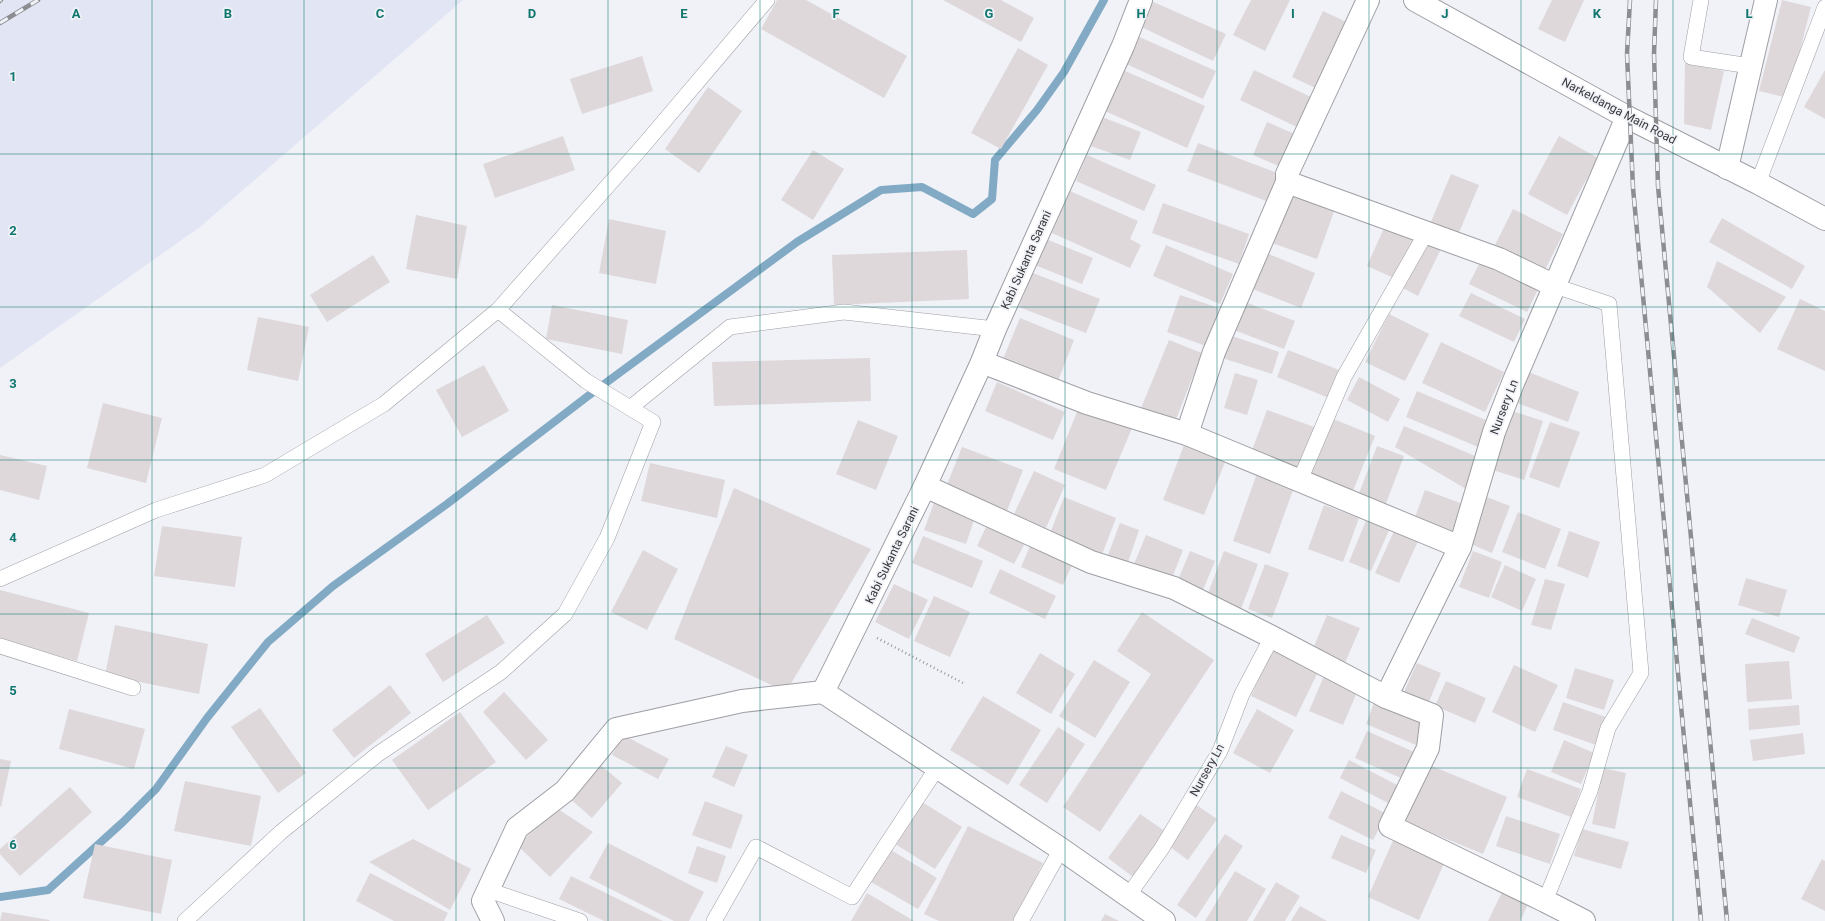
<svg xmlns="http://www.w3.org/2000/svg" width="1825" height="921" viewBox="0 0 1825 921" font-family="Roboto,sans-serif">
<rect width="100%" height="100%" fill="#f0f2f8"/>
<polygon fill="#e2e5f3" points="0,0 463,0 200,227 0,368"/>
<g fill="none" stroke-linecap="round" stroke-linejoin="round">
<polyline stroke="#82aac5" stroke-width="8" points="0,897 48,890 123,822 156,789 207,718 268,642 333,586 447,504 588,396 797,242 881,190 922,187 973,214 992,199 995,160 1037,110 1064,72 1104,0"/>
</g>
<g fill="#ded8da">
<polygon points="777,0 806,0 907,56 884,98 761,29"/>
<polygon points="943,0 1001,0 1034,18 1021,42"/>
<polygon points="1149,0 1226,34 1213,61 1137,25"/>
<polygon points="1251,0 1290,0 1265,51 1233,35"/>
<polygon points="1552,0 1584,0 1565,42 1538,29"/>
<polygon points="1782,0 1811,7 1788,98 1759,91"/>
<polygon points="1323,11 1353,25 1322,91 1292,77"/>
<polygon points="1135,35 1216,71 1203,99 1122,62"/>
<polygon points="1018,48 1048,65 1001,149 971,133"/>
<polygon points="642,56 653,91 582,114 570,79"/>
<polygon points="1685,63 1724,71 1711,130 1684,124"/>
<polygon points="1123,70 1205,106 1187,148 1105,111"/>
<polygon points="1254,70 1313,98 1299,128 1240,100"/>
<polygon points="1825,70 1825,119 1804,107"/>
<polygon points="708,87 742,111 699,173 665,149"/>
<polygon points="1102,117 1141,132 1130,160 1091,146"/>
<polygon points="1267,122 1297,135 1283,168 1253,155"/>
<polygon points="563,136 575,170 495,198 483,164"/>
<polygon points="1559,136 1598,158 1567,215 1528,194"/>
<polygon points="1198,143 1280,174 1269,202 1187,171"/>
<polygon points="813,150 844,169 813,220 781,200"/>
<polygon points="1087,155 1156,185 1144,211 1076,181"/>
<polygon points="1451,174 1479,185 1458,235 1430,224"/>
<polygon points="1070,191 1138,221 1130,239 1141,245 1130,268 1052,233"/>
<polygon points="1287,192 1335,209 1317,259 1269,242"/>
<polygon points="1163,203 1249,234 1239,264 1152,233"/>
<polygon points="1513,209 1563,234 1545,270 1495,245"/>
<polygon points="416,215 467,226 457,279 406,269"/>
<polygon points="1722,218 1805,266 1792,289 1709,242"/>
<polygon points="609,219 666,231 656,284 599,273"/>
<polygon points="1385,226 1413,239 1396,279 1367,266"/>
<polygon points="1046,239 1093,258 1082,284 1035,265"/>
<polygon points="1424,240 1441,249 1418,296 1401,287"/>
<polygon points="1166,245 1233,274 1220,304 1153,276"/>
<polygon points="967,250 969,299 834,305 832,255"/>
<polygon points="1264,252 1315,273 1301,308 1250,288"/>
<polygon points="373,255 390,282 327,322 310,295"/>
<polygon points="1481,260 1539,287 1527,312 1469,284"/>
<polygon points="1717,261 1786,297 1760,333 1707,287"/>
<polygon points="1033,273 1100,299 1086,333 1019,307"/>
<polygon points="1471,293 1525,319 1514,342 1459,316"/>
<polygon points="1180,295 1219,308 1206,346 1167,332"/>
<polygon points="1800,299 1825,311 1825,371 1777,349"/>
<polygon points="1245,302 1295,321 1284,349 1234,330"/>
<polygon points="552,305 628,320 622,354 546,339"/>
<polygon points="1389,314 1429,334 1405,381 1365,362"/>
<polygon points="258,317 309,327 298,381 247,370"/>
<polygon points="1020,318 1074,340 1058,381 1003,359"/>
<polygon points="1226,334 1279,352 1272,374 1219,357"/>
<polygon points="1169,340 1202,353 1173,427 1139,413"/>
<polygon points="1441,342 1504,372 1485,412 1422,383"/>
<polygon points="1288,350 1339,370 1329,398 1277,377"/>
<polygon points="870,358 871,401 714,406 712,362"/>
<polygon points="484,365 509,411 462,437 436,390"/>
<polygon points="1526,371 1579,392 1568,422 1515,402"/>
<polygon points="1235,373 1258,380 1247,415 1224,408"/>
<polygon points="1359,377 1400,399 1388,422 1347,400"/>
<polygon points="997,382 1065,412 1053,440 985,411"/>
<polygon points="1417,391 1493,423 1483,449 1406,417"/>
<polygon points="103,403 162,418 146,483 87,468"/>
<polygon points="1079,407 1132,428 1106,490 1054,469"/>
<polygon points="1267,410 1317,428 1301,471 1251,453"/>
<polygon points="1512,411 1543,421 1524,480 1493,470"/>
<polygon points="1331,418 1375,436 1353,491 1308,474"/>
<polygon points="858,420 898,436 876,490 836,474"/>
<polygon points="1550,422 1580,432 1559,488 1529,477"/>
<polygon points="1404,426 1480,458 1466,489 1395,447"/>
<polygon points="1184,445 1225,462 1204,515 1163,500"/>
<polygon points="1377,446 1404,456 1385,506 1358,496"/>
<polygon points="962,447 1023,470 1007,511 946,487"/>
<polygon points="0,455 47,466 39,500 0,490"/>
<polygon points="650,463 725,480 717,518 641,501"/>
<polygon points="1034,471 1065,485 1046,528 1014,514"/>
<polygon points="1256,476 1293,490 1270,554 1233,541"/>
<polygon points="734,488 871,549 786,692 674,639"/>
<polygon points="1425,490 1463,504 1451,534 1414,520"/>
<polygon points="1484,496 1510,506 1492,553 1466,542"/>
<polygon points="1064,497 1116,518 1101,557 1049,536"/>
<polygon points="935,500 976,514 966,544 924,530"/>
<polygon points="1324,505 1359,518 1343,562 1308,549"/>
<polygon points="1518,512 1561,529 1545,569 1502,552"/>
<polygon points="1367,518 1390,528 1371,571 1349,562"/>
<polygon points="1120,523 1139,530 1128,562 1108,555"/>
<polygon points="987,525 1025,543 1014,564 977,546"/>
<polygon points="162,526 242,537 235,587 154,576"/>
<polygon points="1395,529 1419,539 1399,583 1375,573"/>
<polygon points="1569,531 1600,542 1588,578 1557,566"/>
<polygon points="1146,535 1183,550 1172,578 1134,564"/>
<polygon points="923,536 983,561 972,588 912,563"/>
<polygon points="1031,544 1073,563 1063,585 1021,567"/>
<polygon points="643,550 678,569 647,630 611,612"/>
<polygon points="1190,551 1215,561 1203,590 1178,580"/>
<polygon points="1224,551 1258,564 1241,609 1207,596"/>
<polygon points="1473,551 1502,562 1489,598 1459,587"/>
<polygon points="1265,564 1289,573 1272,618 1248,609"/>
<polygon points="1505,565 1536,579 1522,611 1491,597"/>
<polygon points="1000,569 1056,596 1045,619 989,593"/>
<polygon points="1746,578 1787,590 1779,617 1738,605"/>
<polygon points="1545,579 1565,584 1551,630 1531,625"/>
<polygon points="894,584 928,600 909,639 875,622"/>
<polygon points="0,590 89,613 77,661 0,641"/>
<polygon points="934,596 970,612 950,657 914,641"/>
<polygon points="1142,612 1214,660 1100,832 1063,807 1151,674 1117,651"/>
<polygon points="487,615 505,643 443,682 425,654"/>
<polygon points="1327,615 1360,628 1344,665 1312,651"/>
<polygon points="1752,618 1800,637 1794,653 1745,634"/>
<polygon points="115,625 208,644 199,694 105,675"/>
<polygon points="1273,648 1319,670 1296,717 1251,696"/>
<polygon points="1040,653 1075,674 1051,714 1016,693"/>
<polygon points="1094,660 1130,682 1095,738 1059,716"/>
<polygon points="1789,661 1792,699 1747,702 1745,664"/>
<polygon points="1417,663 1441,673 1428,704 1403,694"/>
<polygon points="1514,665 1558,685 1535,732 1492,712"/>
<polygon points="1575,668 1614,680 1604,710 1566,698"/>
<polygon points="1324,676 1358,690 1343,725 1309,711"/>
<polygon points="1446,681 1486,698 1475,723 1435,706"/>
<polygon points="390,685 411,713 354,758 332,730"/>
<polygon points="504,692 548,740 526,760 483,712"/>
<polygon points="983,696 1041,730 1008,785 950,750"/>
<polygon points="1375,700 1426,722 1416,745 1366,724"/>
<polygon points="1563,702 1606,717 1596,745 1553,730"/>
<polygon points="1799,705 1800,725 1749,730 1748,709"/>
<polygon points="260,708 306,773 278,793 231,727"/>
<polygon points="69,709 145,729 134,769 59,749"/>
<polygon points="1257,709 1294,730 1270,773 1233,753"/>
<polygon points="460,712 496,762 428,810 392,760"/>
<polygon points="1058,727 1085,744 1047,803 1019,785"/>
<polygon points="1367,731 1414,752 1403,779 1355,758"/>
<polygon points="1803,733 1805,754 1753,761 1750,740"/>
<polygon points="623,735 669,759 658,779 612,755"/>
<polygon points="1564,740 1594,753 1581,784 1551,772"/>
<polygon points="726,746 748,755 734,787 712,777"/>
<polygon points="0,759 11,761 1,807 0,806"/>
<polygon points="1349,760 1399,786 1390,804 1340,778"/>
<polygon points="597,762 622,783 592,818 567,796"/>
<polygon points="1427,764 1507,797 1483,854 1403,821"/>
<polygon points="1603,768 1626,773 1615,829 1592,824"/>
<polygon points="1527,769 1581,789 1571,817 1517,797"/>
<polygon points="185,781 261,796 251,846 174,831"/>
<polygon points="70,787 92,812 20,876 0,854 0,849"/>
<polygon points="1341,791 1387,814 1373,840 1328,818"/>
<polygon points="919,800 962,827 935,869 892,842"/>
<polygon points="705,801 743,815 731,849 692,835"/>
<polygon points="1195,804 1217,819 1188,860 1166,844"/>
<polygon points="558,809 593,832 550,877 517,845"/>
<polygon points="1140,814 1166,832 1133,877 1108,858"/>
<polygon points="1506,816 1560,834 1550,864 1496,846"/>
<polygon points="968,826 1043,863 1014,921 939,921 924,914"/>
<polygon points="1582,829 1629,842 1621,869 1574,856"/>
<polygon points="1225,834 1243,846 1196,918 1177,905"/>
<polygon points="1341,835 1376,850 1366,873 1331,858"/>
<polygon points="1395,836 1446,859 1419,920 1368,897"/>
<polygon points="413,839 471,869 450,910 369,862"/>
<polygon points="608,843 704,892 689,921 674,921 589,878"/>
<polygon points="95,844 172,860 161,914 83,898"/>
<polygon points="697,846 726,856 717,883 688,873"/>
<polygon points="891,850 937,878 918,909 871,882"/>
<polygon points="1822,859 1825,861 1825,911 1801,899"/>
<polygon points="1235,871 1266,889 1247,921 1205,921"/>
<polygon points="370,873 448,913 444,921 394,921 356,901"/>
<polygon points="571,876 663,921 604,921 559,899"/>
<polygon points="1276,882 1300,896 1285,921 1253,921"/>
<polygon points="1503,890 1529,902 1520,921 1488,921"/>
<polygon points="867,893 914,921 851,921"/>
<polygon points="1300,906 1327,921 1291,921"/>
<polygon points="2,912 50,920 49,921 0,921"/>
<polygon points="1105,914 1119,921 1101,921"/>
</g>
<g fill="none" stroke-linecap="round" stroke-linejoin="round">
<g stroke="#9e9fa5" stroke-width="16">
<g id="service">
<polyline points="1701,0 1691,57 1750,66"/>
<polyline points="1758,183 1825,7"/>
<polyline points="630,408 730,327 844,312 995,329"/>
<polyline points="1300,480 1344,377 1426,233"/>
<polyline points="0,579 156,510 265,475 384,404 498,310 643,146 767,0"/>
<polyline points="0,646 133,688"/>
<polyline points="488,890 580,921"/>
<polyline points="1128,896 1162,848 1220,751 1242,694 1272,637"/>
<polyline points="1545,901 1590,791 1608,728 1641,673 1609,304 1555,286"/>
<polyline points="185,921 281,832 378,754 501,672 565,614 607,538 653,422 586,381 498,310"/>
<polyline points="714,921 756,847 852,897 937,768"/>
<polyline points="1021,921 1061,849"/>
</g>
</g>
<g stroke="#9e9fa5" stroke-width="24">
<g id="minor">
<polyline points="1727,168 1766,0"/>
<polyline points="1287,182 1499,259 1555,286"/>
<polyline points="982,362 1087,403 1187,434 1460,547"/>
<polyline points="1187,434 1214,352 1287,182 1287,174 1368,0"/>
<polyline points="925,486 1091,562 1174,588 1272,637 1386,697 1432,715 1428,748 1390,826 1545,901 1584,921"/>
<polyline points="823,692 1061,849 1164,921"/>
<polyline points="1386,697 1460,547 1494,432 1513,383 1627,117"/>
</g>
</g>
<g stroke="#9e9fa5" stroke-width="24">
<polyline id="tertiary" points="493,921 483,901 517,828 565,791 616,729 742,701 823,692 925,486 982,362 995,329 1123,46 1141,0"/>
</g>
<g stroke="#9e9fa5" stroke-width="24">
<polyline id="secondary" points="1415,0 1627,117 1758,183 1825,219"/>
</g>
<polyline stroke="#98999e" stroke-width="2.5" stroke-dasharray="1 3" stroke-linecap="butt" points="877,638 963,683"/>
<use href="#service" stroke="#fff" stroke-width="15"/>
<use href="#minor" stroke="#fff" stroke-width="22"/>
<use href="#tertiary" stroke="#fff" stroke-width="22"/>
<use href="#secondary" stroke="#fff" stroke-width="22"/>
<g stroke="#8c8d91" stroke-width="4.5">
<g id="rail">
<polyline points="1630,0 1627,54 1633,188 1701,921"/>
<polyline points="1656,0 1654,54 1658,186 1727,921"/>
<polyline points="0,1 1,0"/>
<polyline points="0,23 38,0"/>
</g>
</g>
<use href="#rail" stroke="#f0f2f8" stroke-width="3" stroke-dasharray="9" stroke-linecap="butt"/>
</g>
<path fill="none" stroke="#0f766e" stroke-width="1" stroke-opacity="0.55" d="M152,0V921M304,0V921M456,0V921M608,0V921M760,0V921M912,0V921M1065,0V921M1217,0V921M1369,0V921M1521,0V921M1673,0V921M0,154H1825M0,307H1825M0,460H1825M0,614H1825M0,768H1825"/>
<g text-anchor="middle" stroke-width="3.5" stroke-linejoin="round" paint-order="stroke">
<g font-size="12" fill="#3a3a3d" stroke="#f0f2f8">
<text transform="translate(1619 111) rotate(28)" y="4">Narkeldanga Main Road</text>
<text transform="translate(1026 260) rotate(-66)" y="4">Kabi Sukanta Sarani</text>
<text transform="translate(1504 407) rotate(-69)" y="4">Nursery Ln</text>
<text transform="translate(892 555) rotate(-64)" y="4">Kabi Sukanta Sarani</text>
<text transform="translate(1207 770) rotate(-61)" y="4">Nursery Ln</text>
</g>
</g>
<g font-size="13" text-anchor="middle" font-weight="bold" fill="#0f766e" stroke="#f0f2f8" stroke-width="3.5" stroke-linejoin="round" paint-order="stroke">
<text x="76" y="18">A</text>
<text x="228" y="18">B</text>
<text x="380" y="18">C</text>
<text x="532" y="18">D</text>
<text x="684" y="18">E</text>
<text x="836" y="18">F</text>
<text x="989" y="18">G</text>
<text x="1141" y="18">H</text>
<text x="1293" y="18">I</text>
<text x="1445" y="18">J</text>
<text x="1597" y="18">K</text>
<text x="1749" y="18">L</text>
<text x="13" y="81">1</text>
<text x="13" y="235">2</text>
<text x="13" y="388">3</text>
<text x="13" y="542">4</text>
<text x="13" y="695">5</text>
<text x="13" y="849">6</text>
</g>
</svg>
